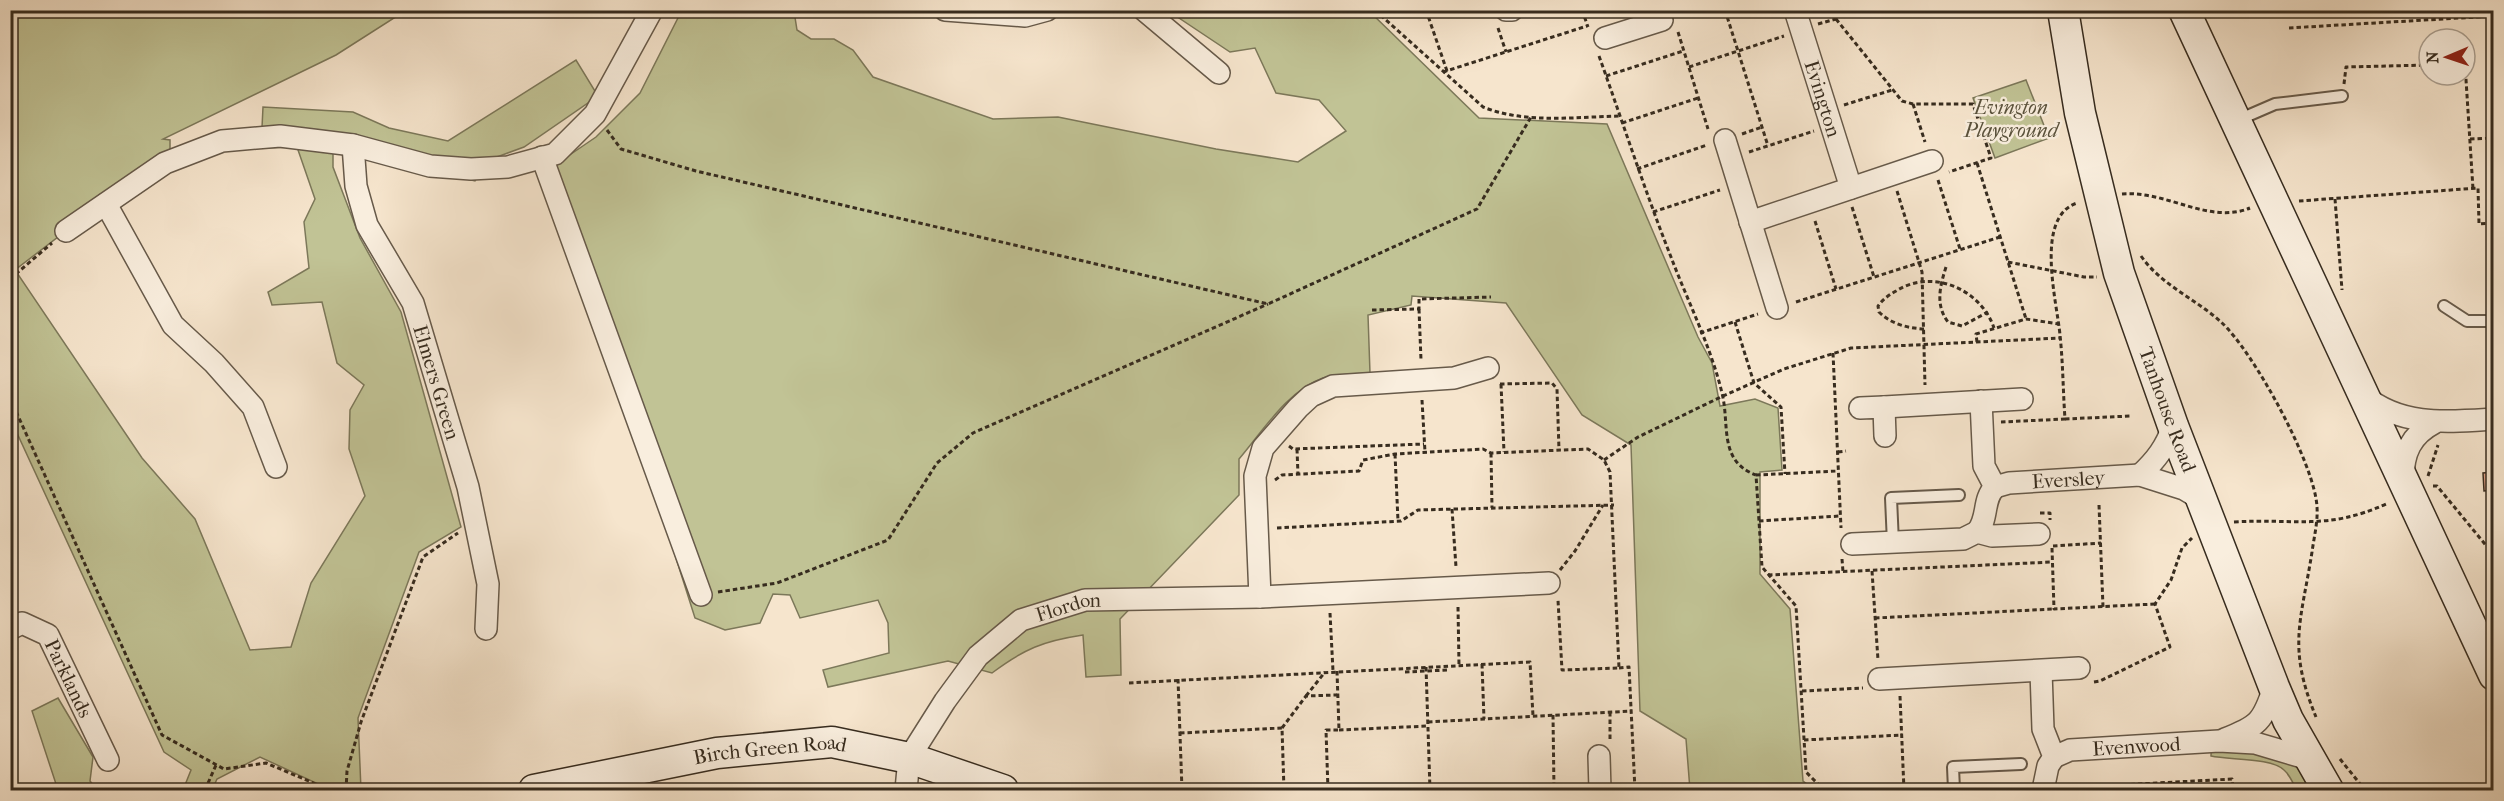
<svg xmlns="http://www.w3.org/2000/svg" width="2504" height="801" viewBox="0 0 2504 801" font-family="'IM FELL French Canon',serif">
<defs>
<filter id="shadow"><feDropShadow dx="5.5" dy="5.5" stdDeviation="3" flood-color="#0004"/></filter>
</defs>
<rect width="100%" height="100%" fill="#f6e5cd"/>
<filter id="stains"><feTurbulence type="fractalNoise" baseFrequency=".00333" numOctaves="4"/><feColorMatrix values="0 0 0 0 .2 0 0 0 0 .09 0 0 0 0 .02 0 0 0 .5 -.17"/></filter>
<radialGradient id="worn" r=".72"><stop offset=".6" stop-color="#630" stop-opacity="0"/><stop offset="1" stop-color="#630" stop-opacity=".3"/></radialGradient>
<g fill="#c1c395" stroke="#7c785a" stroke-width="1.5">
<path d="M682,10L794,11L797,30L811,39H834L853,50L873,77L993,119L1058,117L1216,149L1298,162L1346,131L1319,100L1276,93L1255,48L1230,52L1176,16L1173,11H1369L1479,118L1607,124L1698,337L1712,363L1720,406L1755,399L1778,408L1782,470L1760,472V574L1790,609L1803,781L1815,790H1690L1686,739L1640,711L1631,445L1582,415L1506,303L1412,296L1411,305L1368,315L1370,373C1355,374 1337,374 1323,378C1288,390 1262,432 1239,459V495L1120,619L1121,675L1086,677L1083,635C1043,641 1024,649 992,673L948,661L828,687L823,670L889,653L888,623L878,600L800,618L790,595L773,594L760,623L725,630L695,618L552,167L596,137L640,93Z"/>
<polygon points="10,11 405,11 336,55 163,139 170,140 170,151 15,270 142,458 195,519 250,650 291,647 311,583 365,496 349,449 350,410 364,385 337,363 322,302 272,305 268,292 309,268 304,222 315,199 297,147 261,148 263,107 353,112 389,128 448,141 576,60 598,96 524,147 486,161 475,181 370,157 333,140 333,167 360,238 401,312 461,527 419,552 358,718 361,790 331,790 260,757 217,779 212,790 183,790 191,770 164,752 11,420"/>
<polygon points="2026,80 2049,138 1995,158 1973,98"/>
<polygon points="58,698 93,757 90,781 97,790 58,790 32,711"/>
<path d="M2212,735L2272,742L2324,790H2297C2293,784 2290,775 2284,770C2272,758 2230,760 2211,756Z"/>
</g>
<polygon fill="#e3a48a" stroke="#372c1f" stroke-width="1.5" filter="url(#shadow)" points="2494,472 2494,490 2484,491 2483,473"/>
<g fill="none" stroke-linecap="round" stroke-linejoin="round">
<g stroke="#675a4a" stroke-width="14">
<g id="lane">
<polyline points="2238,120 2275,104 2342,96"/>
<polyline points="2444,306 2467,321 2494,321"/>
<polyline points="1893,543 1891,498 1959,495"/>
<polyline points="1954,790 1953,767 2021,764"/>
</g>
</g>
<g stroke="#675a4a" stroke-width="24">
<g id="street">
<polyline points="945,10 1025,16 1047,10"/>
<polyline points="1144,10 1219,73"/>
<polyline points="1506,10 1512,10"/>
<path id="s1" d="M1795,10L1851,188"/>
<polyline points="1605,38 1662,20"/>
<polyline points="1725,140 1777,308"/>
<path id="s2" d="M353,145L356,186L367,225L413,303L468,487L488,584L486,629"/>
<polyline points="542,157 701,595"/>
<polyline points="106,204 173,325 214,363 253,407 276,467"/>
<polyline points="1750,222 1932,161"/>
<polyline points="66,231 165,163 222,141 280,136 353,145 430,166 471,169 508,167 555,154 595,114 652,10"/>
<path d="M2363,395C2401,427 2447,422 2494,419"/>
<polyline points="1884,407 2022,399"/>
<polyline points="1860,408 1884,407 1885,436"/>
<path d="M2140,475C2156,460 2166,447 2173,426"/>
<path d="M2403,479C2403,453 2411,435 2434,423"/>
<path id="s3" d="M1995,487L2009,483L2140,475L2184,489L2204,501"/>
<path d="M1977,532C1989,518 1982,500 1995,487L1984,466L1981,401"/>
<polyline points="1852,544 1963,539 1977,532 1992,536 2039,534"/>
<polyline points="1260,597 1255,476 1263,448 1298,408 1311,396 1333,386 1454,378 1488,368"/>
<path id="s4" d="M10,629L22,623L48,635L108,760"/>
<polyline points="2041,671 2043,729 2054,757 2048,766 2043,790"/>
<polyline points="1879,679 2079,668"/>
<path d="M2225,739C2258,726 2263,722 2274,687"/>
<polyline points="1599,756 1600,790"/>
<path id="s5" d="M2054,757L2070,750L2219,741L2255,743L2309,759"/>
<path id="s6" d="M906,790L909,758L945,701L978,656L1021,620L1085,600L1260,597L1549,583"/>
</g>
</g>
<g stroke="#372c1f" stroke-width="33">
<g id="secondary">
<path id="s7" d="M2063,10L2080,113L2119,273L2173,426L2274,687L2288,720L2328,790"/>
<polyline points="2184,10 2494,675"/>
<path id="s8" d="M534,790L717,753L832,742L909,758L1003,790"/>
</g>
</g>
<g stroke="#372c1f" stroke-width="3" stroke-dasharray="4.5 3" stroke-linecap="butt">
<path d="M1375,10L1483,107C1525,124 1575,117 1619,116"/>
<polyline points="1426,10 1447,71"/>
<polyline points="1582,10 1588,27"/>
<polyline points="1725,10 1768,146"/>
<polyline points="1836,19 1902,101 1913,104 1973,104 1991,158 1949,172"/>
<polyline points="1818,24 1836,19 1830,10"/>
<polyline points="1498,28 1506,52"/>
<polyline points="2289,28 2494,16"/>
<polyline points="1678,32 1708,129"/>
<path d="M1599,56C1623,123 1645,191 1671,257C1688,302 1711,347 1722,393C1730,425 1718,461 1756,475L1762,567L1796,606L1806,772L1819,785L1852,790"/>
<polyline points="2465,64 2473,189"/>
<polyline points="1689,67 1784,36"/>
<polyline points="1443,72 1587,26"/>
<polyline points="1606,76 1683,51"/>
<polyline points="2344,84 2346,67 2429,65"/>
<polyline points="1913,104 1925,142"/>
<polyline points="1844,105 1892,90"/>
<polyline points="1622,123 1698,98"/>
<polyline points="607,130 621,149 696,171 1268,304 1477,209 1531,117"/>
<polyline points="1742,134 1762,127"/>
<polyline points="2470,139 2494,138"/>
<polyline points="1749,152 1814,131"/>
<polyline points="1977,163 2026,319"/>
<polyline points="1637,169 1707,145"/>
<polyline points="1938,180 1960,249"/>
<polyline points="1897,191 1922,272 1925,385"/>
<path d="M2122,194C2166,190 2209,225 2250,208"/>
<polyline points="2335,199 2342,290"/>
<polyline points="2299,201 2478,188 2479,224 2494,223"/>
<polyline points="1852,207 1874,277"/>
<polyline points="1653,212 1720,190"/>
<polyline points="1815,221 1836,289"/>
<path d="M2141,256C2161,285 2196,299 2221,322C2253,351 2315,464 2317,507C2318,522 2314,537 2312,552C2301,622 2287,647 2316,717"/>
<polyline points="2008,262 2084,277 2097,277"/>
<path d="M1946,267C1940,286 1935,305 1948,322L1962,326L1988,312"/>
<polyline points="10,279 52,243"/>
<polyline points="1796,302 2000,237"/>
<polyline points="1419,309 1421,360"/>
<polyline points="1372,310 1419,309 1419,299 1491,297"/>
<polyline points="1735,322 1754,383 1781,407 1785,474"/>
<path d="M1924,329C1907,328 1891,324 1879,312L1878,306C1883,299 1889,295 1896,291C1932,268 1981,289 1994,328"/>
<polyline points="1700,333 1758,314"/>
<polyline points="1977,342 1976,334 2026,319 2059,324"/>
<polyline points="1833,353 1841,528"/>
<polyline points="1500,384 1552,383 1557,389 1559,450"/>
<polyline points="1501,384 1504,452"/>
<polyline points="10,398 162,735 224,769 266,763 330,790"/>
<polyline points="1422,400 1425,452"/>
<polyline points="2065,419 2131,416"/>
<path d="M2001,422L2065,419C2063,391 2063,363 2060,335C2057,302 2034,217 2077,203"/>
<polyline points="1289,446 1293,449 1424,444"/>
<polyline points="1297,449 1298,475"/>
<polyline points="1838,452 1846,451"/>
<polyline points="1491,453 1492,508"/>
<polyline points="1395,454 1398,521"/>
<polyline points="1604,460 1638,437 1723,396 1784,369 1851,348 2061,338"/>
<polyline points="1756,475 1838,471"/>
<polyline points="2428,476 2438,445"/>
<polyline points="1275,480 1282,475 1359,471 1363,460 1395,454 1483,449 1491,453 1588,449 1604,460 1610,472 1619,668 1562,670 1558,600"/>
<polyline points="2433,486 2437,486 2494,555"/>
<polyline points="2099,505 2103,607"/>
<polyline points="1452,509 1456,567"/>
<polyline points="2040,513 2050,513 2050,520"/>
<polyline points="1759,521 1840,516"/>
<path d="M2234,522C2295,518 2326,531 2386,504"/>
<polyline points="1277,528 1401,521 1418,510 1614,505"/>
<polyline points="2053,546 2101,543"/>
<polyline points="2052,548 2054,609 2155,604"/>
<polyline points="1842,559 1843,572"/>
<polyline points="1560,570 1575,551 1603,505"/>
<polyline points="1872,571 1878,660"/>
<polyline points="1768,575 2052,562"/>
<polyline points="718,592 777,583 888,540 937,463 973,433 1268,304"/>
<polyline points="1458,607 1459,665"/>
<polyline points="1330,613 1333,671"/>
<polyline points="1875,618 2054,609"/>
<polyline points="1482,664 1484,719"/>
<polyline points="1426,667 1430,790"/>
<polyline points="1619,668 1629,667 1635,790"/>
<polyline points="1405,672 1448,670"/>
<polyline points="1178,679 1182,790"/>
<polyline points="2094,682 2100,681 2170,647 2155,604 2171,580 2182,548 2192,538"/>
<polyline points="1129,683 1530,662 1533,716"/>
<polyline points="1802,691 1863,688"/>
<polyline points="1306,696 1325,672"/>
<polyline points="1900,696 1904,790"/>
<polyline points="1553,715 1554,790"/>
<polyline points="1428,722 1632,711"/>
<polyline points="1282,728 1306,696 1337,695"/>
<polyline points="1339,730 1428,726"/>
<polyline points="1180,733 1282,728 1284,790"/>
<polyline points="1610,739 1610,713"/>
<polyline points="1804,740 1902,735"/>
<polyline points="2340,759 2365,790"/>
<polyline points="2174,782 2174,790"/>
<polyline points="2063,788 2232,779 2233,790"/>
<polyline points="205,790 216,765"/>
<polyline points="346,790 347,771 361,722 423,557 458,533"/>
<polyline points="1328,790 1326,730 1339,730 1337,671"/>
<polyline points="2485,790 2494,788"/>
</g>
<use href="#lane" stroke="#f9eede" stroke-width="10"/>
<use href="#street" stroke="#f9eede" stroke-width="21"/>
<use href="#secondary" stroke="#f9eede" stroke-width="30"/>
</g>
<g text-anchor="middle" stroke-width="5" stroke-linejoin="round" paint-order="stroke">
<g font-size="20" fill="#372c1f" stroke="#f9eede">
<text dy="7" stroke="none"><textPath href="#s1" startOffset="93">Evington</textPath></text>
<text dy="7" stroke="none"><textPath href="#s2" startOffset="255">Elmers Green</textPath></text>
<text dy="7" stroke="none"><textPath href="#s7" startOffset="414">Tanhouse Road</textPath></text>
<text dy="7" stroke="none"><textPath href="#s3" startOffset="74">Eversley</textPath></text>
<text dy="7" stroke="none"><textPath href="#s6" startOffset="261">Flordon</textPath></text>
<text dy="7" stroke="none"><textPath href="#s4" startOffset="90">Parklands</textPath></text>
<text dy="7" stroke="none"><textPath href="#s5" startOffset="84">Evenwood</textPath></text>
<text dy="7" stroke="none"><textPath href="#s8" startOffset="240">Birch Green Road</textPath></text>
</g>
<g font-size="20" font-style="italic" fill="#5a523c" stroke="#f9eede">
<text x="2011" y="114">Evington<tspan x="2011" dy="23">Playground</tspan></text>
</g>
</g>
<rect width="2504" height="801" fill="none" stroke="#f6e5cd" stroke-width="36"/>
<rect x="12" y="12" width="2480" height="777" fill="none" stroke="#372c1f" stroke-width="3"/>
<rect x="18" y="18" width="2468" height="765" fill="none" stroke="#372c1f" stroke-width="1.5"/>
<g transform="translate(2447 57) rotate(268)"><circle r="28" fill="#f9eede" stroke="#aba092" stroke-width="1.5"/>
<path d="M0-4.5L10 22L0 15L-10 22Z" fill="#8f2418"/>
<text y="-9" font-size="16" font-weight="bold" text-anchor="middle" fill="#372c1f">N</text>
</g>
<rect width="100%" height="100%" filter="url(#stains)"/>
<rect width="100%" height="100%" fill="url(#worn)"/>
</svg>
